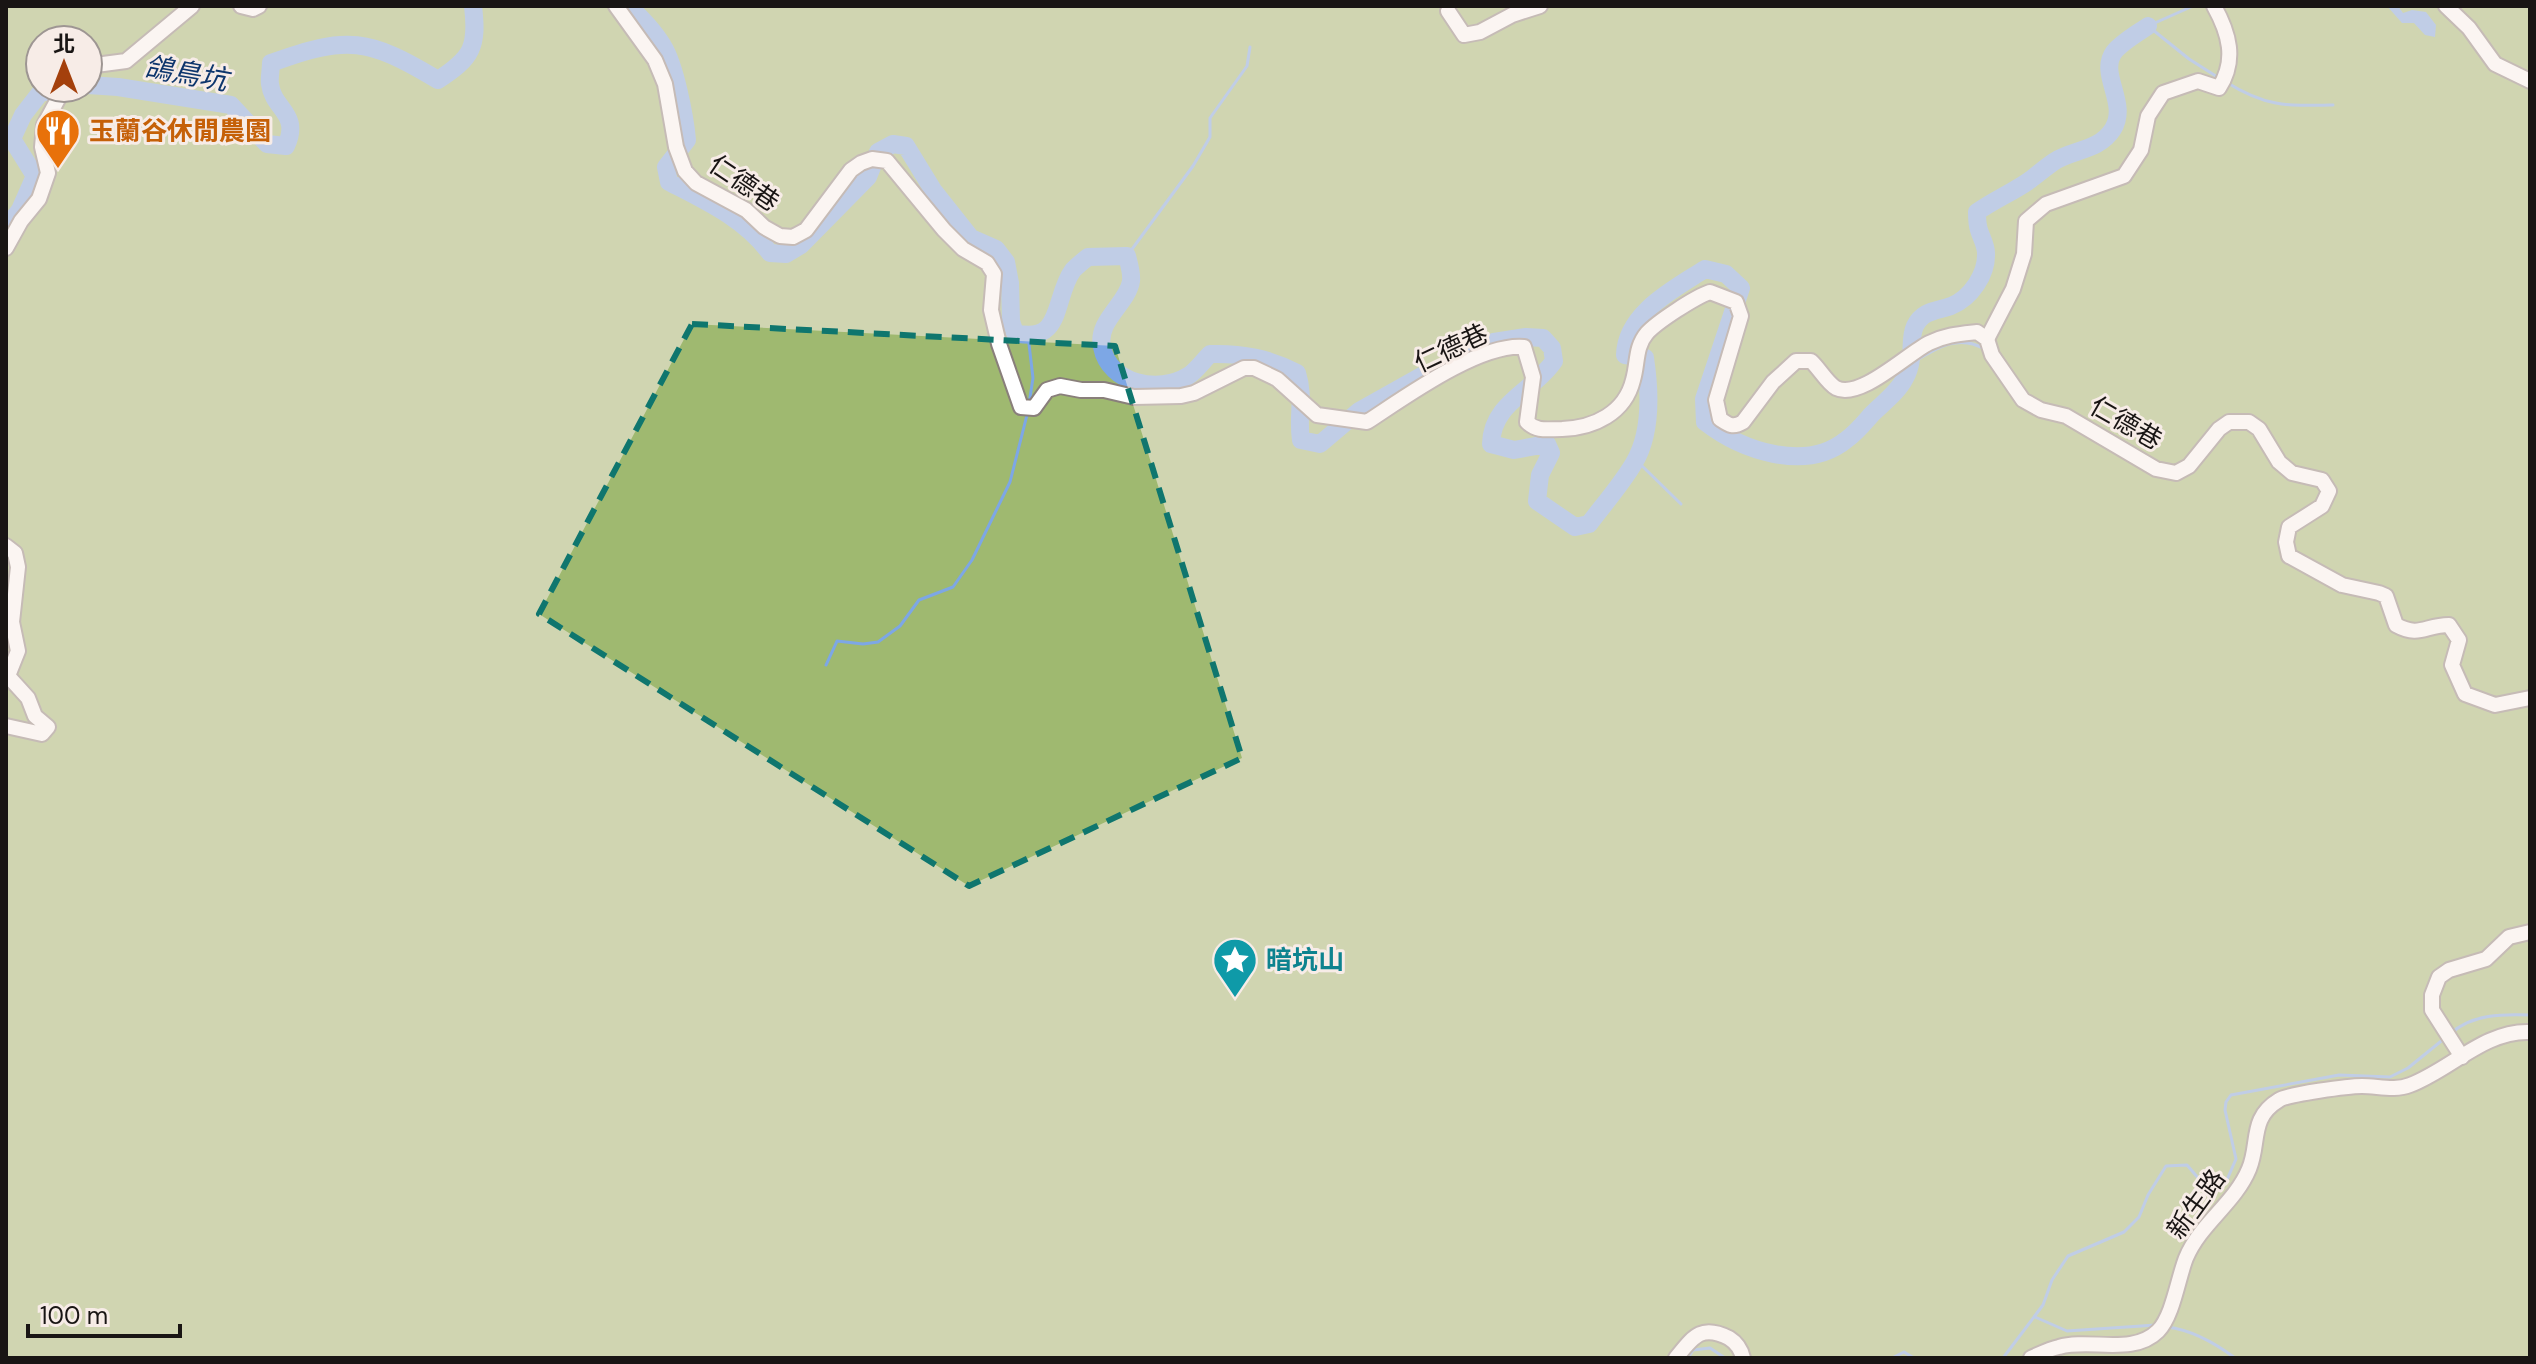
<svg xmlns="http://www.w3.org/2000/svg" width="2536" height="1364" viewBox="0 0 2536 1364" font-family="'DM Sans','Noto Sans TC',sans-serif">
<rect width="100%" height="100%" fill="#f7ece7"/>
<path fill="#9fb970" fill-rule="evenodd" d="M6,6H2530V1358H6ZM40,40H88V88H40Z"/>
<polygon fill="#7da7e5" points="2387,6 2398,6 2403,13 2412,10 2426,12 2436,25 2435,37 2425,35 2414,23 2402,23"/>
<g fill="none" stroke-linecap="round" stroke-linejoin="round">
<g stroke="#7da7e5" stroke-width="3">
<polyline points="2148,26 2189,59 2219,78"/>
<polyline points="2148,26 2193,6"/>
<path d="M2226,82C2266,107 2286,106 2333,105"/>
<polyline points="1127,256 1193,166 1210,137 1210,118 1247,66 1250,47"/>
<polyline points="1028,336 1033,378 1029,404"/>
<polyline points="1988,360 1996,373"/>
<path d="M1912,363C1935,349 1958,333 1984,349"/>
<polyline points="1636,460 1681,504"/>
<polyline points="826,665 837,641 863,644 878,642 900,626 919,600 953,587 972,560 1010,482 1028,411"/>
<path d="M2451,1033C2473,1014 2502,1014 2530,1015"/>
<polyline points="2035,1317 2067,1331 2156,1325"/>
<path d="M2167,1327C2192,1330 2215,1343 2235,1358"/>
<polyline points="1688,1358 1693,1350 1710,1348 1725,1358"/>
<polyline points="1892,1358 1904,1352 1914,1358"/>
<polyline points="2003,1358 2043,1305 2052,1280 2068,1256 2124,1232 2139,1217 2148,1195 2166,1166 2187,1165 2205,1186 2216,1187 2226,1182 2236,1159 2225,1110 2226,1102 2231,1095 2339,1075 2390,1077 2408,1068 2445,1038"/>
</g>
<g stroke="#7da7e5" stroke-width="18">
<path d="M629,6C642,19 654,31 663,46C675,65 685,117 687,140L666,167L669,182C706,201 745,219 770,253L786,254L801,245L868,177L878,152L893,144L906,146L933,190L971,238L996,249L1006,262L1010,283L1011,321L1015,333C1064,345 1053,297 1073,270C1077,266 1083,261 1088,257L1127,256C1129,264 1132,273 1131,281C1128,303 1096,321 1102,347C1109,384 1159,394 1188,376C1196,371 1203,361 1210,354C1242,353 1268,358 1297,373C1305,398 1297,415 1301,440L1320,444L1359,411L1425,374L1441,370L1494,342L1526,337L1543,338L1552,348L1554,361C1534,391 1492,402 1491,444L1514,450L1547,444L1551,453L1540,475L1537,501L1575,527L1589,524C1604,504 1621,485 1634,463C1652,433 1650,391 1645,358L1625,355C1626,313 1674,289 1705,269L1726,274L1741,288L1704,399L1705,422C1741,450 1805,473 1846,440C1856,433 1864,423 1872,414C1883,403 1898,392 1905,378C1916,358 1908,341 1915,326C1923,310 1937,311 1951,306C1971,298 1987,274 1986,253C1986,245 1981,237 1979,230C1977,224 1977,218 1977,212C1994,200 2013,192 2030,180C2038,174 2046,167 2055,161C2074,149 2099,151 2113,129C2129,103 2098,74 2114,52C2122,42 2138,33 2148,26"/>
<path d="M88,85L118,87L231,105L267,144L286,146C301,113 273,110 270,84C269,78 271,70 271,63C348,35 368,38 438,80C472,58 478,47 473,6"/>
<polyline points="6,228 20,210 35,176 12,139 23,115 40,93 69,88"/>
</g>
<g stroke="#897f7b" stroke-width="18">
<g id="minor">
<polyline points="241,6 253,9 259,6"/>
<path d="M616,6L655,60L665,84L676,147L685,171L696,183L746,210L764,227L780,236L793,237L806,230L851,170L861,163L872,159L887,161L944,230L963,249L987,263L994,274L991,310L999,344L1021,407L1034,408L1047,390L1060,386L1081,390H1104L1134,397L1181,396L1194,393L1244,368H1254L1277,379L1317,415L1367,422C1404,398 1479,343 1524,347L1533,377L1527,422C1537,432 1548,429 1562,429C1594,428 1625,413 1633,380C1638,363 1635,347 1647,333C1657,322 1695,297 1710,292L1736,302L1741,316L1716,400L1720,419C1729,425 1733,428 1743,422L1773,382L1796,361H1811C1819,368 1827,383 1836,388C1860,400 1907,354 1929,343C1945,335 1959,334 1977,332L1987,339L1992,355L2023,400L2041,410L2066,416L2156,469L2176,473L2189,466L2219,429L2229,422H2249L2259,429L2279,462L2292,473L2322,480L2329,491L2322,506L2289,527L2286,542L2289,556L2342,585L2379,593L2386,596L2396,625C2420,638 2425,625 2449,625L2459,640L2452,665L2465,694L2495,705L2530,698"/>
<polyline points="2446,6 2469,28 2495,64 2530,81"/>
<polyline points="1448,11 1464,35 1480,32 1512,15 1540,6"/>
<polyline points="88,66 126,61 192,6"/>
<polyline points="6,248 21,221 39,199 48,173 42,147 44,125 64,88"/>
<path d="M1987,339L2013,289L2024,254L2026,221L2046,204L2124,176L2141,150L2148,116L2163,93L2198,81L2219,88C2237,60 2229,33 2214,6"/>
<polyline points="6,546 15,553 18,567 12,622 18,651 8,676 28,698 35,716 48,727 42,734 6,726"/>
<polyline points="2462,1057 2432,1010 2432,995 2439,977 2449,970 2486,959 2509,937 2530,932"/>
<path d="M1676,1358C1693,1337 1701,1324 1729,1338C1737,1343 1741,1349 1743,1358"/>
<path d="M2031,1358C2040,1354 2049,1349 2059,1347C2090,1338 2133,1356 2158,1331C2173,1316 2178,1278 2186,1258C2200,1224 2235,1203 2249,1169C2260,1143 2249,1118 2279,1100C2288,1094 2349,1086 2362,1086C2378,1086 2395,1091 2410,1085C2450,1070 2485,1030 2530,1032"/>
</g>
</g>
<use href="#minor" stroke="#fff" stroke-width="14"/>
</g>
<path d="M0 0H2536V1364H0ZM692,324L1115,346L1242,758L969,886L539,614Z" fill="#f7ece7" fill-opacity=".55" fill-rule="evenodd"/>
<path fill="none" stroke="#0f766e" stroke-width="6" stroke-dasharray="16 10" stroke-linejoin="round" d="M692,324L1115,346L1242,758L969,886L539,614Z"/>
<defs>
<g id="restaurant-pin" transform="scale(2.3)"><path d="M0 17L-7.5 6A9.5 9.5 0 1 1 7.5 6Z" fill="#e8710a" stroke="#f7ece7"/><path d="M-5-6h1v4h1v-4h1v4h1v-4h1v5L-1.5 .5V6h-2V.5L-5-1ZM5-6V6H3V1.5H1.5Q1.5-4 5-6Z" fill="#fff"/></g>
<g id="sight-pin" transform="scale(2.3)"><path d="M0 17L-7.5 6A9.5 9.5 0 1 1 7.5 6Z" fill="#0f9aa8" stroke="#f7ece7"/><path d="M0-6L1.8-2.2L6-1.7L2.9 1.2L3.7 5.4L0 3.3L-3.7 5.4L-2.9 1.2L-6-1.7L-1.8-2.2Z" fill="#fff"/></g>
</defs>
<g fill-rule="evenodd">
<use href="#restaurant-pin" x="58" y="131"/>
<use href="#sight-pin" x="1235" y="960"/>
</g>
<g text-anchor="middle" stroke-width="6" stroke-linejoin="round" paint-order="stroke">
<g font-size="26" font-weight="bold" fill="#c56008" stroke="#f7ece7" text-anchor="start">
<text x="89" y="140">玉蘭谷休閒農園</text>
</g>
<g font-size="26" fill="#191514" stroke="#f7ece7">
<text transform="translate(744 183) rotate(34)" y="9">仁德巷</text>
<text transform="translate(1451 348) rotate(-25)" y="9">仁德巷</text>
<text transform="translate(2126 423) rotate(30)" y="9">仁德巷</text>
<text transform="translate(2196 1204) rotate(-54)" y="9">新生路</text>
</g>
<g font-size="26" font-weight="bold" fill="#0d838f" stroke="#f7ece7" text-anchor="start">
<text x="1266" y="969">暗坑山</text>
</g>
<g font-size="28" font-style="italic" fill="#0d356c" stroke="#f7ece7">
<text transform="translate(186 73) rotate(10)" y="10">鴿鳥坑</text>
</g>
</g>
<rect width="2536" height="1364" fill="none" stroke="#191514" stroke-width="16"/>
<g transform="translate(64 64)"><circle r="38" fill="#f7ece7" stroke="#9e9693" stroke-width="2"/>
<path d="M0-6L14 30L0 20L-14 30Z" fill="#a4400c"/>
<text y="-12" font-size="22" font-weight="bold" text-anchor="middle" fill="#191514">北</text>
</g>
<path d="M28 1324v12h152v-12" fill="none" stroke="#191514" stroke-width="4"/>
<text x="40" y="1324" font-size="24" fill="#191514" stroke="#f7ece7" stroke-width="6" paint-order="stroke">100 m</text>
</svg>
